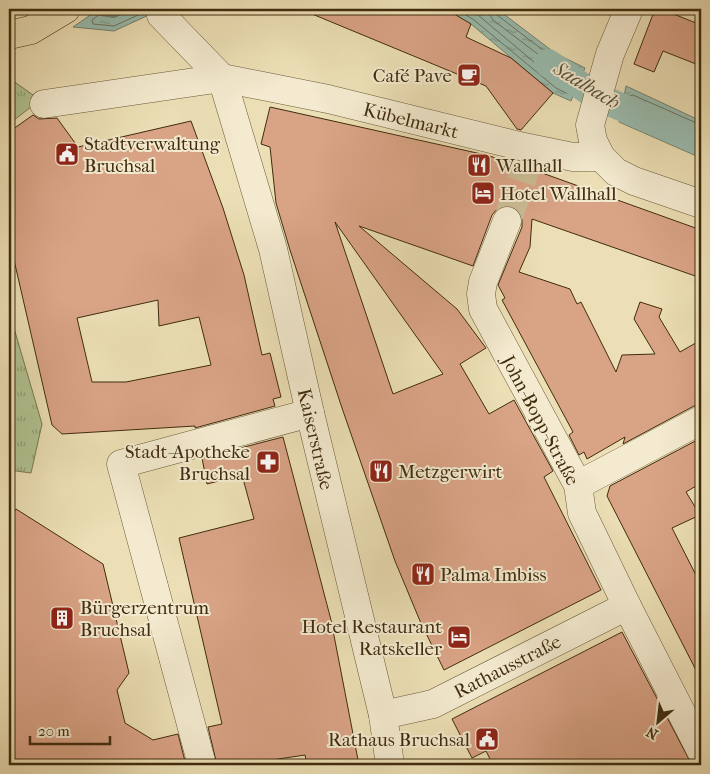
<svg xmlns="http://www.w3.org/2000/svg" width="710" height="774" viewBox="0 0 710 774" font-family="'IM FELL French Canon',serif">
<defs>
<pattern id="park-tufts" width="24" height="20" patternUnits="userSpaceOnUse" patternTransform="scale(1.25)"><rect width="24" height="20" fill="#b1c392"/><path d="M3 7l-1-3M5 7V3M7 7l1-3M15 17l-1-3M17 17v-4M19 17l1-3" fill="none" stroke="#919f76"/></pattern>
<pattern id="water-ripples" width="26" height="14" patternUnits="userSpaceOnUse" patternTransform="scale(1.25)"><rect width="26" height="14" fill="#99bcaf"/><path d="M2 4q2-2 4 0t4 0M15 11q2-2 4 0t4 0" fill="none" stroke="#7e998d"/></pattern>
</defs>
<rect width="100%" height="100%" fill="#ecdfb5"/>
<filter id="stains"><feTurbulence type="fractalNoise" baseFrequency=".004" numOctaves="4"/><feColorMatrix values="0 0 0 0 .2 0 0 0 0 .09 0 0 0 0 .02 0 0 0 .5 -.17"/></filter>
<radialGradient id="worn" r=".72"><stop offset=".6" stop-color="#630" stop-opacity="0"/><stop offset="1" stop-color="#630" stop-opacity=".3"/></radialGradient>
<g fill="url(#park-tufts)" stroke="#787850">
<polygon points="9,78 40,100 9,124"/>
<polygon points="9,311 42,424 31,473 9,470"/>
</g>
<g fill="url(#water-ripples)" stroke="#75826f">
<polygon points="99,9 162,9 114,31 73,27"/>
<polygon points="446,9 497,9 555,53 585,68 571,101 553,93 471,24"/>
<polygon points="626,86 701,121 701,158 619,122"/>
</g>
<g fill="none" stroke-linecap="round" stroke-linejoin="round">
<g stroke="#6c745f" stroke-width="1">
<polyline points="101,9 100,14 92,20 93,24 114,26 147,11"/>
<polyline points="456,9 474,20 556,88 566,93 568,93 577,72 577,70 552,57 497,15 495,9"/>
<polyline points="468,9 478,15 559,83 565,84 569,75 569,73 548,62 493,20 489,14 489,9"/>
<polyline points="701,125 633,95 629,96 626,119 701,152"/>
<polyline points="701,132 695,131 637,104 634,105 632,113 633,116 701,145"/>
</g>
<polyline stroke="#75826f" stroke-width="8" points="82,9 114,14 124,9"/>
<polyline stroke="#99bcaf" stroke-width="28" points="548,63 596,96 701,142"/>
</g>
<g fill="#d9a386" stroke="#402c0f" fill-rule="evenodd">
<polygon points="300,9 446,9 471,24 466,37 511,58 553,93 521,130 517,129 486,86"/>
<polygon points="655,9 661,9 701,25 701,66 663,51 654,72 634,64"/>
<path d="M270,107L486,155L531,169L701,230V278L532,219L530,247L519,272L570,289L577,304L581,302L616,372L622,355L655,354L634,319L640,302L662,309L659,317L680,352L701,340V404L694,406L623,444L625,437L587,459L584,452L579,455L569,435L573,432L502,300L505,298L498,285L522,227V218L519,211L512,206H505L497,209L492,215L473,266L359,226L457,309L486,348L460,364L489,414L514,400L553,471L544,477L601,590L444,670L420,621L395,561L342,408L290,250L276,203L270,147L261,144ZM335,222L443,374L393,394Z"/>
<path d="M33,115L39,119L57,118L78,147L191,121L223,208L244,275L262,355L270,353L281,397L273,399L275,406L195,428V426L62,434L52,425L14,260L9,262V132ZM158,300L159,326L199,317L211,365L126,382H92L77,318Z"/>
<polygon points="283,437 331,620 359,765 307,765 305,755 258,762 258,765 217,765 208,727 222,724 179,538 254,519 242,475 207,484 202,458"/>
<polygon points="701,438 701,483 686,492 700,515 672,528 701,585 701,680 607,496 610,486"/>
<polygon points="16,509 103,564 129,673 117,690 125,723 153,740 178,734 186,765 9,765 9,521"/>
<polygon points="622,632 692,765 493,765 486,751 472,758 452,719"/>
</g>
<g fill="none" stroke-linecap="round" stroke-linejoin="round">
<polyline stroke="#cabb94" stroke-width="28" stroke-dasharray="28 14" stroke-linecap="butt" points="507,221 526,168"/>
<g stroke="#6b5938" stroke-width="29">
<g id="minor">
<polyline points="629,9 610,54 590,125 593,141 601,157 616,172 634,181 701,204"/>
<polyline points="161,15 222,78 273,249 310,413 383,715 390,765"/>
<polyline points="44,104 222,78 328,99 524,147 573,157 601,157"/>
<polyline points="507,221 483,282 481,294 483,309 578,485 582,513 627,606 701,751"/>
<polyline points="578,485 701,420"/>
<polyline points="383,715 433,704 627,606"/>
<polyline points="202,765 121,464 310,413"/>
</g>
</g>
<g stroke="#402c0f" stroke-width="29">
<polyline id="major" points="9,35 31,30 66,9"/>
</g>
<use href="#minor" stroke="#f3eacf" stroke-width="28"/>
<use href="#major" stroke="#ecdfb5" stroke-width="28"/>
</g>
<defs>
<g id="cafe-square" transform="scale(1.25)"><rect x="-9" y="-9" width="18" height="18" rx="4" fill="#8f2418" stroke="#f3eacf"/><path d="M-5.5-4.5H6V0H3Q3 3.5 0 3.5H-2.5Q-5.5 3.5-5.5 0ZM3-3.2v2h1.7v-2ZM-6 4.5H4V6H-6Z" fill="#fff"/></g>
<g id="civic-square" transform="scale(1.25)"><rect x="-9" y="-9" width="18" height="18" rx="4" fill="#8f2418" stroke="#f3eacf"/><path d="M-.6-6.5H3V-4.5H.6V-3L4-1V1h2V6H-6V1h2V-1L-.6-3ZM-1.2 2.5V6h2.4V2.5Z" fill="#fff"/></g>
<g id="restaurant-square" transform="scale(1.25)"><rect x="-9" y="-9" width="18" height="18" rx="4" fill="#8f2418" stroke="#f3eacf"/><path d="M-5-6h1v4h1v-4h1v4h1v-4h1v5L-1.5 .5V6h-2V.5L-5-1ZM5-6V6H3V1.5H1.5Q1.5-4 5-6Z" fill="#fff"/></g>
<g id="hotel-square" transform="scale(1.25)"><rect x="-9" y="-9" width="18" height="18" rx="4" fill="#8f2418" stroke="#f3eacf"/><path d="M-6-4.5h1.5V1H6V5H4.5V3h-9V5H-6ZM-4 0a1.8 1.8 0 1 1 3.6 0ZM.5 0V-2.5h3Q6-2.5 6 0Z" fill="#fff"/></g>
<g id="pharmacy-square" transform="scale(1.25)"><rect x="-9" y="-9" width="18" height="18" rx="4" fill="#8f2418" stroke="#f3eacf"/><path d="M-2-6h4v4h4v4h-4v4h-4v-4h-4v-4h4Z" fill="#fff"/></g>
<g id="building-square" transform="scale(1.25)"><rect x="-9" y="-9" width="18" height="18" rx="4" fill="#8f2418" stroke="#f3eacf"/><path d="M-4-6H4V6H1V3H-1V6H-4ZM-2.5-4.3h1.7v1.8h-1.7ZM.8-4.3h1.7v1.8H.8ZM-2.5-1h1.7V.8h-1.7ZM.8-1h1.7V.8H.8Z" fill="#fff"/></g>
</defs>
<g fill-rule="evenodd">
<use href="#cafe-square" x="469" y="75"/>
<use href="#civic-square" x="67" y="154"/>
<use href="#restaurant-square" x="479" y="165"/>
<use href="#hotel-square" x="483" y="193"/>
<use href="#pharmacy-square" x="268" y="462"/>
<use href="#restaurant-square" x="381" y="471"/>
<use href="#restaurant-square" x="423" y="574"/>
<use href="#building-square" x="62" y="618"/>
<use href="#hotel-square" x="459" y="637"/>
<use href="#civic-square" x="487" y="739"/>
</g>
<g text-anchor="middle" stroke-width="4" stroke-linejoin="round" paint-order="stroke">
<g font-size="19" fill="#402c0f" stroke="#f3eacf" text-anchor="start">
<text x="452" y="82" text-anchor="end">Café Pave</text>
<text x="84" y="150">Stadtverwaltung<tspan x="84" dy="22">Bruchsal</tspan></text>
<text x="496" y="172">Wallhall</text>
<text x="500" y="200">Hotel Wallhall</text>
<text x="250" y="458" text-anchor="end">Stadt-Apotheke<tspan x="250" dy="22">Bruchsal</tspan></text>
<text x="398" y="478">Metzgerwirt</text>
<text x="440" y="581">Palma Imbiss</text>
<text x="80" y="614">Bürgerzentrum<tspan x="80" dy="22">Bruchsal</tspan></text>
<text x="442" y="633" text-anchor="end">Hotel Restaurant<tspan x="442" dy="22">Ratskeller</tspan></text>
<text x="470" y="746" text-anchor="end">Rathaus Bruchsal</text>
</g>
<g font-size="19" fill="#402c0f" stroke="#f3eacf">
<text transform="translate(411 120) rotate(14)" y="7">Kübelmarkt</text>
<text transform="translate(541 420) rotate(62)" y="7">John-Bopp-Straße</text>
<text transform="translate(316 439) rotate(77)" y="7">Kaiserstraße</text>
<text transform="translate(507 666) rotate(-27)" y="7">Rathausstraße</text>
</g>
<g font-size="20" font-style="italic" fill="#565037" stroke="#f3eacf">
<text transform="translate(587 85) rotate(31)" y="7">Saalbach</text>
</g>
</g>
<rect width="710" height="774" fill="none" stroke="#ecdfb5" stroke-width="30"/>
<rect x="10" y="10" width="690" height="754" fill="none" stroke="#402c0f" stroke-width="2.5"/>
<rect x="15" y="15" width="680" height="744" fill="none" stroke="#402c0f"/>
<g transform="translate(658 722) rotate(208)" stroke="#f3eacf" stroke-width="4" paint-order="stroke">
<path d="M0-4L9 19L0 12L-9 19Z" fill="#402c0f"/>
<text y="-8" font-size="14" font-weight="bold" text-anchor="middle" fill="#402c0f">N</text>
</g>
<path d="M30 736v8h80v-8" fill="none" stroke="#402c0f" stroke-width="2.5"/>
<text x="38" y="736" font-size="15" fill="#402c0f" stroke="#f3eacf" stroke-width="4" paint-order="stroke">20 m</text>
<rect width="100%" height="100%" filter="url(#stains)"/>
<rect width="100%" height="100%" fill="url(#worn)"/>
</svg>
